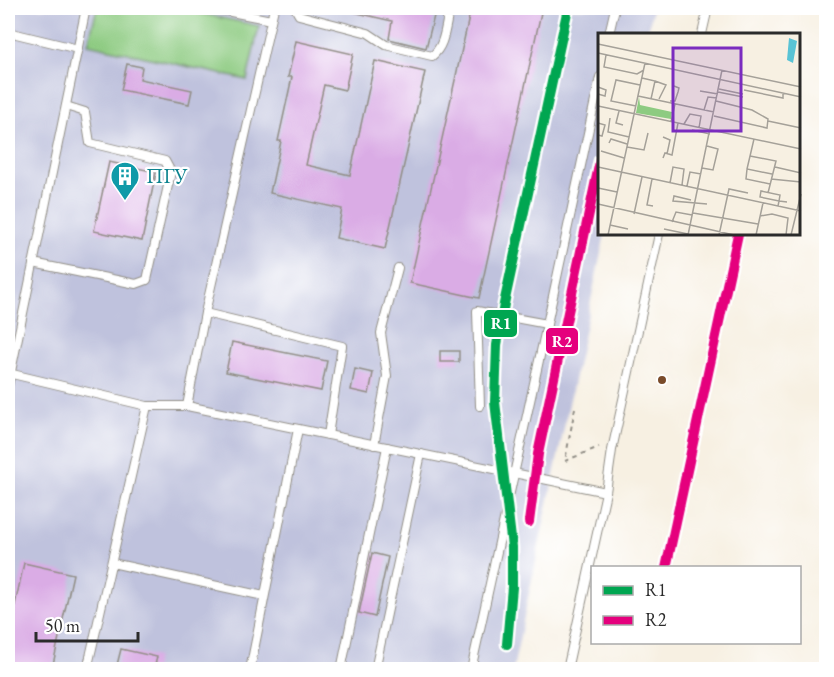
<svg xmlns="http://www.w3.org/2000/svg" width="834" height="677" viewBox="0 0 834 677" font-family="'EB Garamond',serif">
<rect width="100%" height="100%" fill="#fff"/>
<filter id="ink" filterUnits="userSpaceOnUse"><feTurbulence type="fractalNoise" baseFrequency=".0167" numOctaves="2"/><feDisplacementMap in="SourceGraphic" scale="12" xChannelSelector="R" yChannelSelector="G"/><feConvolveMatrix kernelMatrix="1 2 1 2 8 2 1 2 1" color-interpolation-filters="sRGB"/></filter>
<filter id="wash" filterUnits="userSpaceOnUse"><feTurbulence type="fractalNoise" baseFrequency=".008" numOctaves="4" result="noise"/><feDisplacementMap in="SourceGraphic" scale="24" xChannelSelector="R" yChannelSelector="G"/><feGaussianBlur stdDeviation="1.35" result="paint"/><feColorMatrix in="noise" values="0 0 0 0 0 0 0 0 0 0 0 0 0 0 0 0 0 1.4 0 .05"/><feComposite in="paint" operator="in"/></filter>
<g filter="url(#wash)">
<rect width="100%" height="100%" fill="#f7f0e2"/>
<polygon fill="#bfc2dd" points="8,8 653,8 647,34 600,34 600,234 605,234 513,669 8,669"/>
<polygon fill="#8dcb81" stroke="#5c7b56" stroke-width="1.5" points="97,8 176,8 259,26 247,80 88,44"/>
<g id="blocks">
<g fill="#daace5">
<polygon points="354,8 436,8 426,48 389,39 392,21 353,12"/>
<polygon points="471,8 542,8 479,298 410,283"/>
<polygon points="296,41 353,54 345,90 324,85 306,165 350,175 375,61 425,72 385,249 336,238 342,209 270,193 281,141 278,141 292,77 288,77"/>
<polygon points="127,64 142,67 140,79 192,90 189,104 121,90"/>
<polygon points="109,162 156,172 142,241 94,231"/>
<polygon points="232,342 327,361 321,391 226,372"/>
<rect x="440" y="351" width="19" height="11"/>
<polygon points="355,369 373,373 369,394 351,390"/>
<polygon points="372,553 388,557 375,617 359,613"/>
<polygon points="24,563 73,574 52,669 8,669 8,637"/>
<polygon points="121,649 157,657 154,669 116,669"/>
</g>
</g>
</g>
<g filter="url(#ink)">
<use href="#blocks" fill-opacity="0" stroke="#918e86" stroke-width="1.5"/>
<g fill="none" stroke-linecap="round" stroke-linejoin="round">
<g stroke="#918e86" stroke-width="10">
<g id="lane">
<polyline points="211,8 271,20"/>
<path d="M295,8L299,15L368,33L386,45L432,56C445,46 445,27 449,12"/>
<polyline points="8,32 78,49"/>
<polyline points="609,34 615,8"/>
<polyline points="702,34 708,8"/>
<polyline points="8,191 9,184"/>
<polyline points="33,263 136,284 147,280 171,172 165,161 90,143 85,112 66,106"/>
<polyline points="205,313 342,346 328,435"/>
<polyline points="8,373 147,406 187,406 606,492"/>
<polyline points="8,386 86,8"/>
<polyline points="187,406 205,313 274,8"/>
<polyline points="480,406 477,311 547,324"/>
<polyline points="374,445 387,376 381,333 398,268"/>
<polyline points="112,563 264,596"/>
<polyline points="87,670 147,406"/>
<polyline points="250,670 298,429"/>
<polyline points="341,670 387,447"/>
<polyline points="375,670 421,454"/>
<polyline points="471,670 547,324 600,77"/>
<polyline points="567,670 606,492 612,450 659,234"/>
</g>
</g>
<polyline stroke="#918e86" stroke-width="2" stroke-dasharray="4.5 4.5" stroke-linecap="butt" points="575,408 565,461 599,447"/>
<use href="#lane" stroke="#fff" stroke-width="8"/>
<g stroke="#fff" stroke-width="15">
<polyline id="rail-1" points="507,644 512,587 512,547 495,402 497,345 504,304 568,8"/>
</g>
<g stroke="#fff" stroke-width="15">
<g id="rail-2">
<polyline points="529,522 538,454 600,161"/>
<polyline points="666,568 738,234"/>
</g>
</g>
<use href="#rail-1" stroke="#00a651" stroke-width="10"/>
<use href="#rail-2" stroke="#e5007d" stroke-width="10"/>
</g>
</g>
<defs>
<g id="building-pin" transform="scale(1.5)"><path d="M0 17L-7.5 6A9.5 9.5 0 1 1 7.5 6Z" fill="#0f9aa8" stroke="#fff"/><path d="M-4-6H4V6H1V3H-1V6H-4ZM-2.5-4.3h1.7v1.8h-1.7ZM.8-4.3h1.7v1.8H.8ZM-2.5-1h1.7V.8h-1.7ZM.8-1h1.7V.8H.8Z" fill="#fff"/></g>
</defs>
<g fill-rule="evenodd">
<use href="#building-pin" x="125" y="176"/>
</g>
<circle fill="#7a4b2a" stroke="#fff" stroke-width="2" cx="662" cy="380" r="5"/>
<g text-anchor="middle" stroke-width="4.5" stroke-linejoin="round" paint-order="stroke">
<g font-size="21" fill="#0d838f" stroke="#fff" text-anchor="start">
<text x="146" y="183">ПГУ</text>
</g>
</g>
<g transform="translate(598 33)">
<rect width="202" height="202" fill="#f7f0e2"/>
<path d="M41,64L42,72L74,79L73,86L38,80Z" fill="#8dcb81"/>
<path d="M191,5L199,8L195,30L189,27Z" fill="#59c3d5"/>
<path fill="none" stroke="#a5a199" stroke-width="1.5" d="M0,11L203,54M0,20L203,64M8,22L6,34L39,41L46,37M44,45L57,48L53,66M57,48L68,52L61,66M0,54L8,57L7,63L0,61M121,56L145,61M146,57L185,65V60M102,58L120,61M120,59L145,64M40,63L116,79M72,68H77L80,59L81,55L76,53M0,73L203,116M38,73L13,68L18,47L42,52M106,77L110,64L119,65M21,78L18,90L25,92M116,83L169,95L170,86L154,77L118,68M12,85L10,99L31,104M170,88L203,95M73,89L77,71M0,90L7,92L4,103L0,102M86,91L92,81L103,83L101,95M94,97L112,101M65,104L72,107L69,121M156,106L149,136L174,141M11,110L13,106L29,111M29,114L46,117L50,100M3,118L26,125M152,123L178,128L170,160M65,125L67,120L74,122L80,90M0,134L203,178M177,134L203,140M104,135L115,137L120,116L109,113M149,136L148,146L172,151M54,146L49,172L55,173M173,146L203,149M72,150L75,134L86,136L84,152M89,153L92,139L103,141M0,155L19,159M93,167L76,163L75,168L109,171M0,171L136,202M180,173L181,168L182,162L163,158L162,164L181,168L189,169M95,180L160,191M36,181L44,144M162,183L174,181L190,185L188,202M74,189L78,179L94,182M12,192L30,196M66,196L90,201M10,202L47,30M90,202L124,37M121,202L131,156L150,160M158,202L165,170M193,202L203,161"/>
<path fill="#7b2cbf" fill-opacity="0.15" stroke="#7b2cbf" stroke-width="3" d="M75,15H143V98H75Z"/>
<rect width="202" height="202" fill="none" stroke="#2b2b2b" stroke-width="3"/>
</g>
<g stroke="#fff" stroke-width="2">
<rect x="483" y="309" width="35" height="29" rx="6" fill="#00a651"/>
<rect x="545" y="327" width="34" height="28" rx="6" fill="#e5007d"/>
</g>
<g font-size="16" text-anchor="middle" font-weight="bold" fill="#fff">
<text x="501" y="329">R1</text>
<text x="562" y="347">R2</text>
</g>
<rect width="834" height="677" fill="none" stroke="#fff" stroke-width="30"/>
<rect x="591" y="566" width="210" height="78" fill="#ffffff" stroke="#aaaaaa" stroke-width="1.5"/>
<rect x="603" y="586" width="30" height="9" fill="#00a651" stroke="#aaaaaa" stroke-width="1.5"/>
<text x="645" y="596" font-size="18" fill="#2b2b2b">R1</text>
<rect x="603" y="616" width="30" height="9" fill="#e5007d" stroke="#aaaaaa" stroke-width="1.5"/>
<text x="645" y="626" font-size="18" fill="#2b2b2b">R2</text>
<path d="M36 632v9h102v-9" fill="none" stroke="#2b2b2b" stroke-width="3"/>
<text x="45" y="632" font-size="18" fill="#2b2b2b" stroke="#ffffff" stroke-width="4.5" paint-order="stroke">50 m</text>
</svg>
